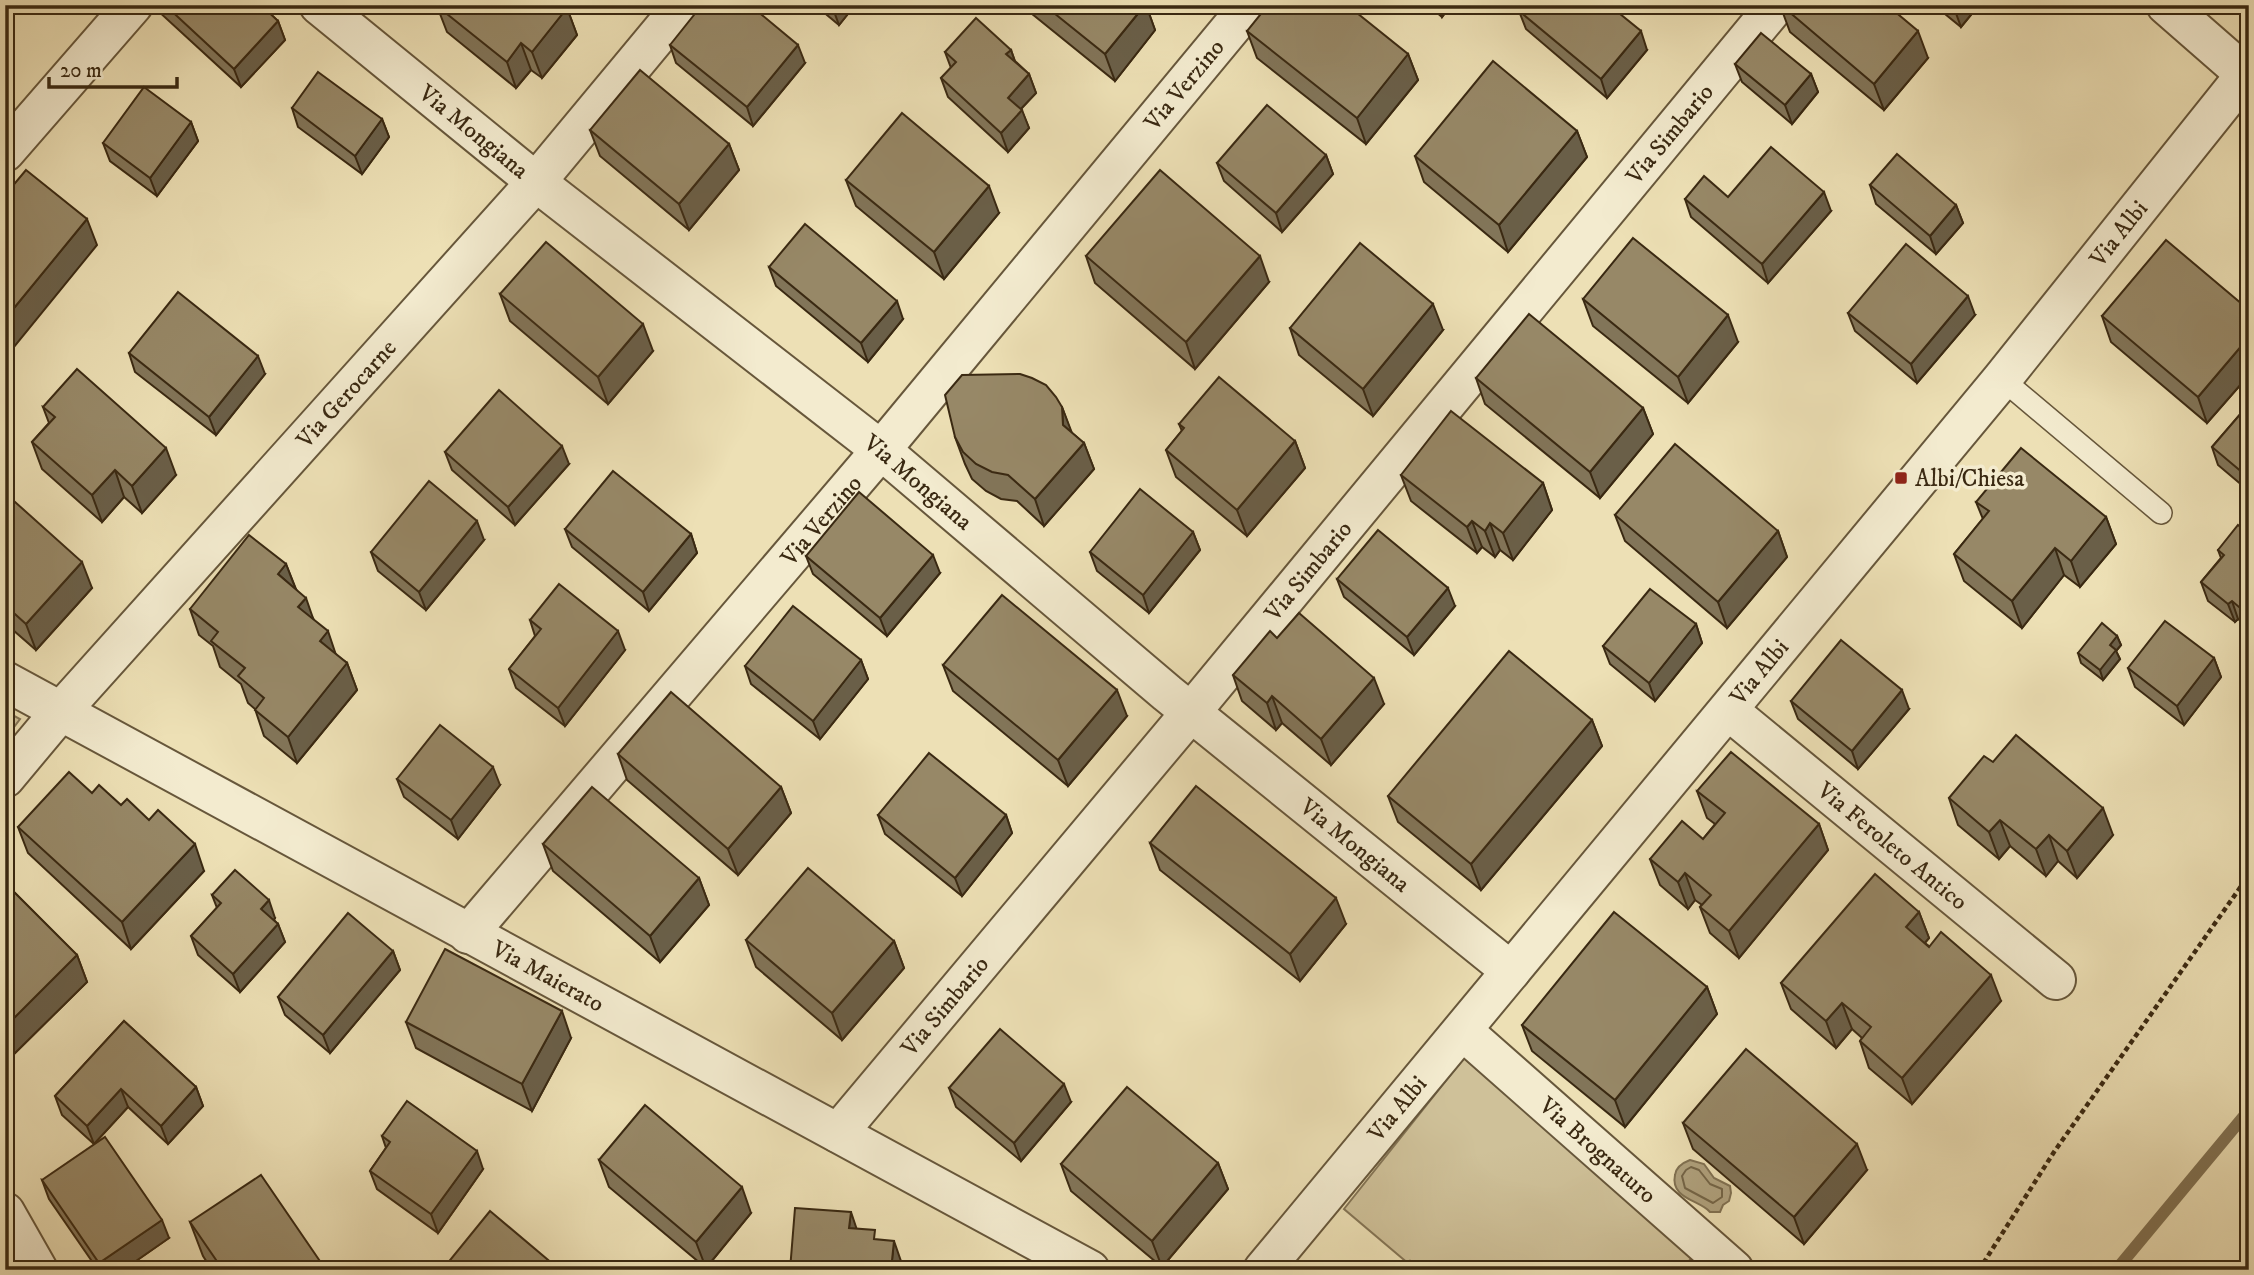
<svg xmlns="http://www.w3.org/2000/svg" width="2254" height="1275" viewBox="0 0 2254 1275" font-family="'IM FELL DW Pica',serif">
<rect width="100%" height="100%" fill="#ede0b5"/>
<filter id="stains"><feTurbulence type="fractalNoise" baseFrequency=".00286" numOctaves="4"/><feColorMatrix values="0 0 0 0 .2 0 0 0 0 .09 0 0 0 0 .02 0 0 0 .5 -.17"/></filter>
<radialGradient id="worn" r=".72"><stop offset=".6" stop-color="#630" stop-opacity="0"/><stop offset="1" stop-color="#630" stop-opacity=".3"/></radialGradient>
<g fill="#cfc199" stroke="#847556" stroke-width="2">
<polygon points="5,711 20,719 5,739"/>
<polygon points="1464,1058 1692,1257 1682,1270 1416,1270 1344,1209"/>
</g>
<path fill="#b0a27e" stroke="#817253" stroke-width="2" d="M1690,1160L1704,1164L1714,1178L1730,1186L1731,1193L1729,1201L1723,1205L1720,1212H1710C1700,1200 1670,1199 1675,1175C1676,1167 1682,1163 1690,1160Z"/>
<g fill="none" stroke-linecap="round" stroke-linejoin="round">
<polygon stroke="#756648" stroke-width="2" points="1691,1167 1699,1170 1710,1184 1722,1189 1722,1197 1713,1203 1685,1188 1682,1176 1686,1170"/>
<polyline stroke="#817253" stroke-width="12" points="2116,1270 2249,1110"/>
<g stroke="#67573b" stroke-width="24">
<polyline id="lane" points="2002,379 2161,513"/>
</g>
<g stroke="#67573b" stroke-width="42">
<g id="street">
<path id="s1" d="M319,5L536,182L881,450L1167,693L1511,971"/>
<polyline points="2166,5 2245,74"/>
<polyline points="5,152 133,5"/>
<path id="s2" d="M5,681L1090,1270"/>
<path id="s3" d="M1729,711L2056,980"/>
<path id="s4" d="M5,778L61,711L536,182L683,5"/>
<path id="s5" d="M468,934L881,450L1250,5"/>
<path id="s6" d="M1463,1031L1734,1270"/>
<path id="s7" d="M838,1133L1192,711L1776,5"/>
<polyline points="5,1212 38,1270"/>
<path id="s8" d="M1263,1270L2002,379L2249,70"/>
</g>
</g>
<polyline stroke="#3a2912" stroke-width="4.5" stroke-dasharray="5 3.5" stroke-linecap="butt" points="1979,1270 2054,1152 2249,875"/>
<use href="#lane" stroke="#f3ebcf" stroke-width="21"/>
<use href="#street" stroke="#f3ebcf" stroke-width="38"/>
</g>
<g fill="#827559" stroke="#3a2912" stroke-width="2">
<polygon points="155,5 261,5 278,21 285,40 241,87 157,10"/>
<polygon points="815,5 855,5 839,25"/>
<polygon points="1021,5 1146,5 1155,30 1115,81"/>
<polygon points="1428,5 1451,5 1442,17"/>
<polygon points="1780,5 1928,58 1884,110 1790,32"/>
<polygon points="1934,5 1979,5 1961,27"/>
<polygon points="437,6 567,8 577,35 542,78 531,70 516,88 447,32"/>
<polygon points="1519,11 1647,50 1607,98 1526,29"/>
<polygon points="1247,31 1408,54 1418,80 1366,144 1257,58"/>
<polygon points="670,45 805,63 753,126 676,63"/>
<polygon points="1011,50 1015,61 1029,74 1036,93 1021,109 1029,128 1008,152 948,97 941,78 951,68 945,52"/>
<polygon points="1735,64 1811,74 1818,92 1792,124 1742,82"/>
<polygon points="292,108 382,119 389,137 362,174 298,127"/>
<polygon points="191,122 198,141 157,196 110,161 103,143"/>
<polygon points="590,130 729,144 739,170 689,230 600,156"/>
<polygon points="1577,131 1587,157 1508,252 1424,182 1415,156"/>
<polygon points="1326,155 1333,174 1282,232 1224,181 1217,163"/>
<polygon points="846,180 999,213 944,279 856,206"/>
<polygon points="1870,185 1956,205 1963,223 1936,254 1876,204"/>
<polygon points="1728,197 1831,211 1768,283 1691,217 1685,199"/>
<polygon points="1086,256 1269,282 1195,369 1095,283"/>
<polygon points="769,267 903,319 868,362 776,286"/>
<polygon points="500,294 653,351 608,404 510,321"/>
<polygon points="1583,299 1738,342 1688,403 1593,326"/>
<polygon points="2249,310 2249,375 2207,423 2111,342 2102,316"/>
<polygon points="1848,313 1975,315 1917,383 1855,331"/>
<polygon points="1290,328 1443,330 1373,416 1299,355"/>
<polygon points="129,353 265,374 216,435 135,372"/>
<polygon points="1476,378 1643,408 1653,434 1600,498 1485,404"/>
<polygon points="2249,404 2249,491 2218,465 2212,447"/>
<polygon points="43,407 176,475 142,513 124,497 102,522 42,469 32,442 49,423"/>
<polygon points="1062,407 1071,432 1084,443 1094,469 1044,526 1017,501 1001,499 986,491 972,479 965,464 955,437"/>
<polygon points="1179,424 1295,441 1305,468 1247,536 1176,477 1166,450 1182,431"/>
<polygon points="445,452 569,464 515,525 452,470"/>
<polygon points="1401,475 1543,483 1552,510 1513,560 1500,550 1495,557 1482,547 1477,553 1411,501"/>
<polygon points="5,493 92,588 36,650 5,623"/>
<polygon points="1976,502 2106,517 2116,544 2080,587 2064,575 2022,628 1964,581 1954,554 1983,519"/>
<polygon points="1615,515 1778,531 1787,557 1727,628 1625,541"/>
<polygon points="565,529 691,534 697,553 649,611 572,547"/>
<polygon points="2249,531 2249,627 2238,619 2235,622 2208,601 2201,582 2221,558 2218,550"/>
<polygon points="1193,532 1200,550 1149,613 1097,571 1090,552"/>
<polygon points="484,540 426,610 378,571 371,552"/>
<polygon points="806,556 940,573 887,636 813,574"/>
<polygon points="286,564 296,589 314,620 336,655 347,663 357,690 297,763 264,736 255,709 248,703 241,684 220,667 213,646 199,635 190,609"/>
<polygon points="1337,579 1455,606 1414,655 1344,597"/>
<polygon points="530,620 625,650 565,726 516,688 509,669 535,636"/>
<polygon points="1696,624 1702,643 1655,701 1610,664 1603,646"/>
<polygon points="2117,636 2121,645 2116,651 2120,659 2103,680 2081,663 2078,653"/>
<polygon points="1277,638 1384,704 1331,765 1282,723 1276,730 1242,701 1233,675"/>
<polygon points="2214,658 2221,677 2184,725 2135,687 2128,668"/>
<polygon points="861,660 868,679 820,739 751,684 745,666"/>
<polygon points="943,665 1127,716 1068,786 953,691"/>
<polygon points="1791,701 1909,709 1858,769 1798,719"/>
<polygon points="1592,720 1602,746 1481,890 1398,822 1388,796"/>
<polygon points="618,754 781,787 791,813 738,875 627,780"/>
<polygon points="1993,762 2113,835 2077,878 2058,861 2046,876 2010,846 1999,859 1958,825 1949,798"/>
<polygon points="397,779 500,785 458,839 404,797"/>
<polygon points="1697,791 1819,824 1828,850 1739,958 1710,933 1700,907 1702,905 1695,900 1688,909 1660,885 1650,859 1703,839 1715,824 1707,818"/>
<polygon points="92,793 121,805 204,871 131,949 28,853 18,827"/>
<polygon points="878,815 1006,815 1012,833 962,896 885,834"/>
<polygon points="1150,843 1346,924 1300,981 1160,870"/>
<polygon points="543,844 699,878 709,905 660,962 553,871"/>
<polygon points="5,883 77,955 87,982 10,1058 5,1053"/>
<polygon points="212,895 275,918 274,920 278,924 285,942 240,992 198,955 191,936 217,908"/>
<polygon points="1919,912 1929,938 1925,943 2001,1001 1912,1104 1869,1068 1860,1041 1862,1038 1852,1029 1836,1048 1791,1009 1781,983"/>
<polygon points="746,940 894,941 904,968 842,1040 756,967"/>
<polygon points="393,951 400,970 330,1053 285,1015 278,997"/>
<polygon points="1707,987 1717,1014 1625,1127 1532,1051 1522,1025"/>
<polygon points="124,1021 196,1087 203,1106 168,1144 128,1107 94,1144 62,1115 55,1096"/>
<polygon points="406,1022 571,1038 532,1111 416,1048"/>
<polygon points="949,1088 1071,1102 1021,1161 956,1107"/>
<polygon points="1683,1123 1867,1170 1804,1244 1693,1149"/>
<polygon points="382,1136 483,1169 438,1233 377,1189 370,1171 386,1148"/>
<polygon points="599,1160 751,1213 706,1268 609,1187"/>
<polygon points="1218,1163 1228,1189 1162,1267 1071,1191 1061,1164"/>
<polygon points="42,1180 169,1238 123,1270 98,1270 49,1199"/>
<polygon points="190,1222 326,1270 212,1270 203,1256"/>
</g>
<g fill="#6a5f48" stroke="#3a2912" stroke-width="2">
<polygon points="833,5 855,5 839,25 832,6"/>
<polygon points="1145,5 1146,5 1155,30 1115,81 1105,54"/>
<polygon points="1438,5 1451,5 1442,17"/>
<polygon points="1953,5 1979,5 1961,27"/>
<polygon points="567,8 577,35 542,78 532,52"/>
<polygon points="278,21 285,40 241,87 234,69"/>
<polygon points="1641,31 1647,50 1607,98 1601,79"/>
<polygon points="1918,31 1928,58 1884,110 1874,84"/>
<polygon points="521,43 531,70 516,88 507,62"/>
<polygon points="798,45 805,63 753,126 747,107"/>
<polygon points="1011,50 1017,68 1006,54"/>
<polygon points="1408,54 1418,80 1366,144 1357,118"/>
<polygon points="1029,74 1036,93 1014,116 1008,98"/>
<polygon points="1811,74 1818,92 1792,124 1785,105"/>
<polygon points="1022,110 1029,128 1008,152 1001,133"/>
<polygon points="382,119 389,137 362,174 355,156"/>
<polygon points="191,122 198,141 157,196 150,178"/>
<polygon points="1577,131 1587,157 1508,252 1499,225"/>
<polygon points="729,144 739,170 689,230 679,204"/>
<polygon points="1326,155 1333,174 1282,232 1276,213"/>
<polygon points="989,186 999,213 944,279 934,252"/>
<polygon points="1824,192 1831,211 1768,283 1762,264"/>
<polygon points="1956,205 1963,223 1936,254 1930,236"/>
<polygon points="87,219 97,245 5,358 5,319"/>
<polygon points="1260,256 1269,282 1195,369 1186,342"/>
<polygon points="1968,296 1975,315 1917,383 1911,364"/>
<polygon points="897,301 903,319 868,362 861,343"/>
<polygon points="1433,304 1443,330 1373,416 1363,389"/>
<polygon points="1728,315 1738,342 1688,403 1678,377"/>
<polygon points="643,324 653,351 608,404 598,377"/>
<polygon points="2249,337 2249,375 2207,423 2198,397"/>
<polygon points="258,356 265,374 216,435 209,417"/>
<polygon points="1062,407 1072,433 1063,425"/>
<polygon points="1643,408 1653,434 1600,498 1590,472"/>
<polygon points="1295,441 1305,468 1247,536 1237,510"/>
<polygon points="1084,443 1094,469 1044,526 1035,499"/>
<polygon points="562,446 569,464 515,525 508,507"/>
<polygon points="166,448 176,475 142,513 132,486"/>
<polygon points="115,470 124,497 102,522 92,495"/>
<polygon points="1543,483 1552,510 1513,560 1503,533"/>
<polygon points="2106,517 2116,544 2080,587 2071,561"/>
<polygon points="477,521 484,540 426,610 419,592"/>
<polygon points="1472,521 1482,547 1477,553 1467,527"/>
<polygon points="1490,523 1500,550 1495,557 1485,531"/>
<polygon points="1778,531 1787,557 1727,628 1718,602"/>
<polygon points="1193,532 1200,550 1149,613 1143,595"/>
<polygon points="691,534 697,553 649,611 643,592"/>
<polygon points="2055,548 2064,575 2022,628 2012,601"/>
<polygon points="933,555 940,573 887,636 880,618"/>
<polygon points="82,562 92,588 36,650 26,624"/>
<polygon points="286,564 296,590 278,574"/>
<polygon points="1448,588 1455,606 1414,655 1407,637"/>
<polygon points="306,598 315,624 298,607"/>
<polygon points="2232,601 2238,619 2235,622 2228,604"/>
<polygon points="1696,624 1702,643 1655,701 1649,683"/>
<polygon points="328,631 337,658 320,641"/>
<polygon points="618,631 625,650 565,726 558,708"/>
<polygon points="2117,636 2121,645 2116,651 2120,659 2103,680 2100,670 2110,645"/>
<polygon points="2214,658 2221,677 2184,725 2177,706"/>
<polygon points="861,660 868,679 820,739 813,721"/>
<polygon points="347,663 357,690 297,763 288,737"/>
<polygon points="1374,678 1384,704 1331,765 1321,739"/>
<polygon points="1117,690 1127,716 1068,786 1058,760"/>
<polygon points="1902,690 1909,709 1858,769 1852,751"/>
<polygon points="1272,696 1282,723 1276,730 1267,703"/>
<polygon points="1592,720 1602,746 1481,890 1471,864"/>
<polygon points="493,767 500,785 458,839 451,820"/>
<polygon points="781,787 791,813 738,875 728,849"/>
<polygon points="2103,808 2113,835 2077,878 2067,851"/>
<polygon points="1006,815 1012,833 962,896 955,878"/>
<polygon points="2000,820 2010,846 1999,859 1989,832"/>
<polygon points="1819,824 1828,850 1739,958 1729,931"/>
<polygon points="2049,835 2058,861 2046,876 2036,849"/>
<polygon points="195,844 204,871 131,949 122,922"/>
<polygon points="1685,873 1695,900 1688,909 1678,882"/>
<polygon points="699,878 709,905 660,962 650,936"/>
<polygon points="1336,898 1346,924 1300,981 1290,954"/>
<polygon points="269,900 275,918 268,927 261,909"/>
<polygon points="1919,912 1929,938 1916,953 1906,927"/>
<polygon points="278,924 285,942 240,992 233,974"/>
<polygon points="894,941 904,968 842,1040 832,1013"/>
<polygon points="393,951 400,970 330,1053 323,1035"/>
<polygon points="77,955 87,982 10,1058 5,1044 5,1027"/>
<polygon points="1991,975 2001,1001 1912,1104 1902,1078"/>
<polygon points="1707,987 1717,1014 1625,1127 1615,1100"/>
<polygon points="1842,1003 1852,1029 1836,1048 1826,1021"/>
<polygon points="562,1011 571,1038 532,1111 522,1084"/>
<polygon points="1064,1084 1071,1102 1021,1161 1014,1143"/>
<polygon points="196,1087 203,1106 168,1144 161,1126"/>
<polygon points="121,1089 128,1107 94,1144 87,1126"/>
<polygon points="1857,1144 1867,1170 1804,1244 1794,1217"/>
<polygon points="477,1151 483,1169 438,1233 431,1214"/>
<polygon points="1218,1163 1228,1189 1162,1267 1152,1241"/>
<polygon points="742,1187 751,1213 706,1268 696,1242"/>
<polygon points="851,1212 860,1239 849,1228"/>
<polygon points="162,1220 169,1238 123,1270 102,1270 99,1263"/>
<polygon points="894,1241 903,1267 903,1270 891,1270"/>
</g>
<g fill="#978867" stroke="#3a2912" stroke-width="2">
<polygon points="165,5 261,5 278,21 234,69"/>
<polygon points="563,5 567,8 532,52 521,43 507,62 437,6"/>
<polygon points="702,5 750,5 798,45 747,107 670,45"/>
<polygon points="1044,5 1145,5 1105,54"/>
<polygon points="1268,5 1347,5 1408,54 1357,118 1247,31"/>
<polygon points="1524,5 1609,5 1641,31 1601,79 1519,11"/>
<polygon points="1781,5 1887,5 1918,31 1874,84"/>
<polygon points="976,18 1011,50 1006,54 1029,74 1008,98 1022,110 1001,133 941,78 956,62 945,52"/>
<polygon points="1761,33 1811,74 1785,105 1735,64"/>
<polygon points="1493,61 1577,131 1499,225 1415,156"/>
<polygon points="640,70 729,144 679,204 590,130"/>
<polygon points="318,72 382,119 355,156 292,108"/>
<polygon points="144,87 191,122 150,178 103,143"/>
<polygon points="1267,105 1326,155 1276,213 1217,163"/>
<polygon points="902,113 989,186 934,252 846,180"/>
<polygon points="1771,147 1824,192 1762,264 1685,199 1704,176 1728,197"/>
<polygon points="1897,154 1956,205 1930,236 1870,185"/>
<polygon points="26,170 87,219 5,319 5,195"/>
<polygon points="1160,170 1260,256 1186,342 1086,256"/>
<polygon points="805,224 897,301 861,343 769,267"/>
<polygon points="1633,238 1728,315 1678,377 1583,299"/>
<polygon points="2166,240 2249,310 2249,337 2198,397 2102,316"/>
<polygon points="546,242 643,324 598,377 500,294"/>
<polygon points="1360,243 1433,304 1363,389 1290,328"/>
<polygon points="1906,244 1968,296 1911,364 1848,313"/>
<polygon points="178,292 258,356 209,417 129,353"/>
<polygon points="1529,314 1643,408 1590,472 1476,378"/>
<polygon points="77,369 166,448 132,486 115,470 92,495 32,442 55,417 43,407"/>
<polygon points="1020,374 1032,378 1046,385 1056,397 1062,407 1063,425 1084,443 1035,499 1008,475 992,472 976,464 963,452 955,437 945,395 962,375"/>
<polygon points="1219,377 1295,441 1237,510 1166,450 1184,428 1179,424"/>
<polygon points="499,390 562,446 508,507 445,452"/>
<polygon points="2249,404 2249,478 2212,447"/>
<polygon points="1451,411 1543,483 1503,533 1490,523 1485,531 1472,521 1467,527 1401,475"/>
<polygon points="1675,444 1778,531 1718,602 1615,515"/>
<polygon points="2021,448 2106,517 2071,561 2055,548 2012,601 1954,554 1989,511 1976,502"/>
<polygon points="613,471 691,534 643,592 565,529"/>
<polygon points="429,481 477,521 419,592 371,552"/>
<polygon points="1140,489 1193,532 1143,595 1090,552"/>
<polygon points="859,492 933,555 880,618 806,556"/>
<polygon points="5,493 82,562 26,624 5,605"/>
<polygon points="2238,525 2248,533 2249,531 2249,610 2246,613 2232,601 2228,604 2201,582 2224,555 2218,550"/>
<polygon points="1378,530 1448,588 1407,637 1337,579"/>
<polygon points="249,535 286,564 278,574 306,598 298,607 328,631 320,641 347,663 288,737 255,710 264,698 238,676 245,668 211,641 218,632 190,609"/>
<polygon points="559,584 618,631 558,708 509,669 541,629 530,620"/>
<polygon points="1650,589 1696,624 1649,683 1603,646"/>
<polygon points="1002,595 1117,690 1058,760 943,665"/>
<polygon points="793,606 861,660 813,721 745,666"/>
<polygon points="1299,613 1374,678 1321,739 1272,696 1267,703 1233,675 1270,631 1277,638"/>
<polygon points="2165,621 2214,658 2177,706 2128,668"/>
<polygon points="2102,623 2117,636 2110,645 2116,650 2100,670 2078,653"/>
<polygon points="1841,640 1902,690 1852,751 1791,701"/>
<polygon points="1509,651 1592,720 1471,864 1388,796"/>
<polygon points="671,692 781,787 728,849 618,754"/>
<polygon points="440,725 493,767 451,820 397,779"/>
<polygon points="2016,735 2103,808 2067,851 2049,835 2036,849 2000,820 1989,832 1949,798 1984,756 1993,762"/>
<polygon points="1731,752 1819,824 1729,931 1700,907 1711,895 1685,873 1678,882 1650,859 1682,821 1703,839 1725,813 1697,791"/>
<polygon points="929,753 1006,815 955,878 878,815"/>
<polygon points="69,772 92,793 99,785 121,805 127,799 149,820 158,810 195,844 122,922 18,827"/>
<polygon points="1196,786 1336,898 1290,954 1150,843"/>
<polygon points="592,787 699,878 650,936 543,844"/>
<polygon points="808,868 894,941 832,1013 746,940"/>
<polygon points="235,870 269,900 261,909 278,924 233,974 191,936 221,903 212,895"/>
<polygon points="1875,874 1919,912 1906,927 1929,947 1941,932 1991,975 1902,1078 1860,1041 1871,1027 1842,1003 1826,1021 1781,983"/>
<polygon points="5,883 77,955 5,1027"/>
<polygon points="1614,912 1707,987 1615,1100 1522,1025"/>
<polygon points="348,913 393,951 323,1035 278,997"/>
<polygon points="445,949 562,1011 522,1084 406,1022"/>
<polygon points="124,1021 196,1087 161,1126 121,1089 87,1126 55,1096"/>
<polygon points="1000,1029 1064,1084 1014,1143 949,1088"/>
<polygon points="1746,1049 1857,1144 1794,1217 1683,1123"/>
<polygon points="1127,1087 1218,1163 1152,1241 1061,1164"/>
<polygon points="407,1101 477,1151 431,1214 370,1171 390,1142 382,1136"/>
<polygon points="645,1105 742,1187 696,1242 599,1160"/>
<polygon points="105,1137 162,1220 99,1263 42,1180"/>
<polygon points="261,1175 326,1270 223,1270 190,1222"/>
<polygon points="795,1208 851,1212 849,1228 875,1230 874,1239 894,1241 891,1270 790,1270"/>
<polygon points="490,1211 560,1270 442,1270"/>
<polygon points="1410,1261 1419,1270 1401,1270"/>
</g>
<rect fill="#8f2418" stroke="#f3ebcf" stroke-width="2.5" x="1894" y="471" width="14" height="14" rx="3.5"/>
<g text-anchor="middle" stroke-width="7" stroke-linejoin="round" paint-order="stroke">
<g font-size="24" fill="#3a2912" stroke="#f3ebcf">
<text dy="8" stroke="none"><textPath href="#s5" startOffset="1111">Via Verzino</textPath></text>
<text dy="8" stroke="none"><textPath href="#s1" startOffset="200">Via Mongiana</textPath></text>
<text dy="8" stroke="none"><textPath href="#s7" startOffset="1300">Via Simbario</textPath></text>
<text dy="8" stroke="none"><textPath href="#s8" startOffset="1344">Via Albi</textPath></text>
<text dy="8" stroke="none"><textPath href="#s4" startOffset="514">Via Gerocarne</textPath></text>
<text dy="8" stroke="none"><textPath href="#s1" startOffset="766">Via Mongiana</textPath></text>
<text dy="8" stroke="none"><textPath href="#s5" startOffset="544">Via Verzino</textPath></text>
<text dy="8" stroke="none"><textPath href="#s7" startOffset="733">Via Simbario</textPath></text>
<text dy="8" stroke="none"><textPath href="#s8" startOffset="777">Via Albi</textPath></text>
<text dy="8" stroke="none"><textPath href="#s1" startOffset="1334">Via Mongiana</textPath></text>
<text dy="8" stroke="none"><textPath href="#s3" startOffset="212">Via Feroleto Antico</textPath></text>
<text dy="8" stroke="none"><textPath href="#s2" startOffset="618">Via Maierato</textPath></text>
<text dy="8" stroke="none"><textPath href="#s7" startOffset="166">Via Simbario</textPath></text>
<text dy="8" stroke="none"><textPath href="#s8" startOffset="210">Via Albi</textPath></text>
<text dy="8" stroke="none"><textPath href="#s6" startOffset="180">Via Brognaturo</textPath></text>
</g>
<g font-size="24" fill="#3a2912" stroke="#f3ebcf" text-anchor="start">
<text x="1915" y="486">Albi/Chiesa</text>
</g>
</g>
<rect width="2254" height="1275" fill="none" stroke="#ede0b5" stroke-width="28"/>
<rect x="7" y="7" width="2240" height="1261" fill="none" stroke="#3a2912" stroke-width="3.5"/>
<rect x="14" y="14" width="2226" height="1247" fill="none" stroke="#3a2912" stroke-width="2"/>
<path d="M49 77v10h128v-10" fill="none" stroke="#3a2912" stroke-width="3.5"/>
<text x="60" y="77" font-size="21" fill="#3a2912" stroke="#f3ebcf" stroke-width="5" paint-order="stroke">20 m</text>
<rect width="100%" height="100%" filter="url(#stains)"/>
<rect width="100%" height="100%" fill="url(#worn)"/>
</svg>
